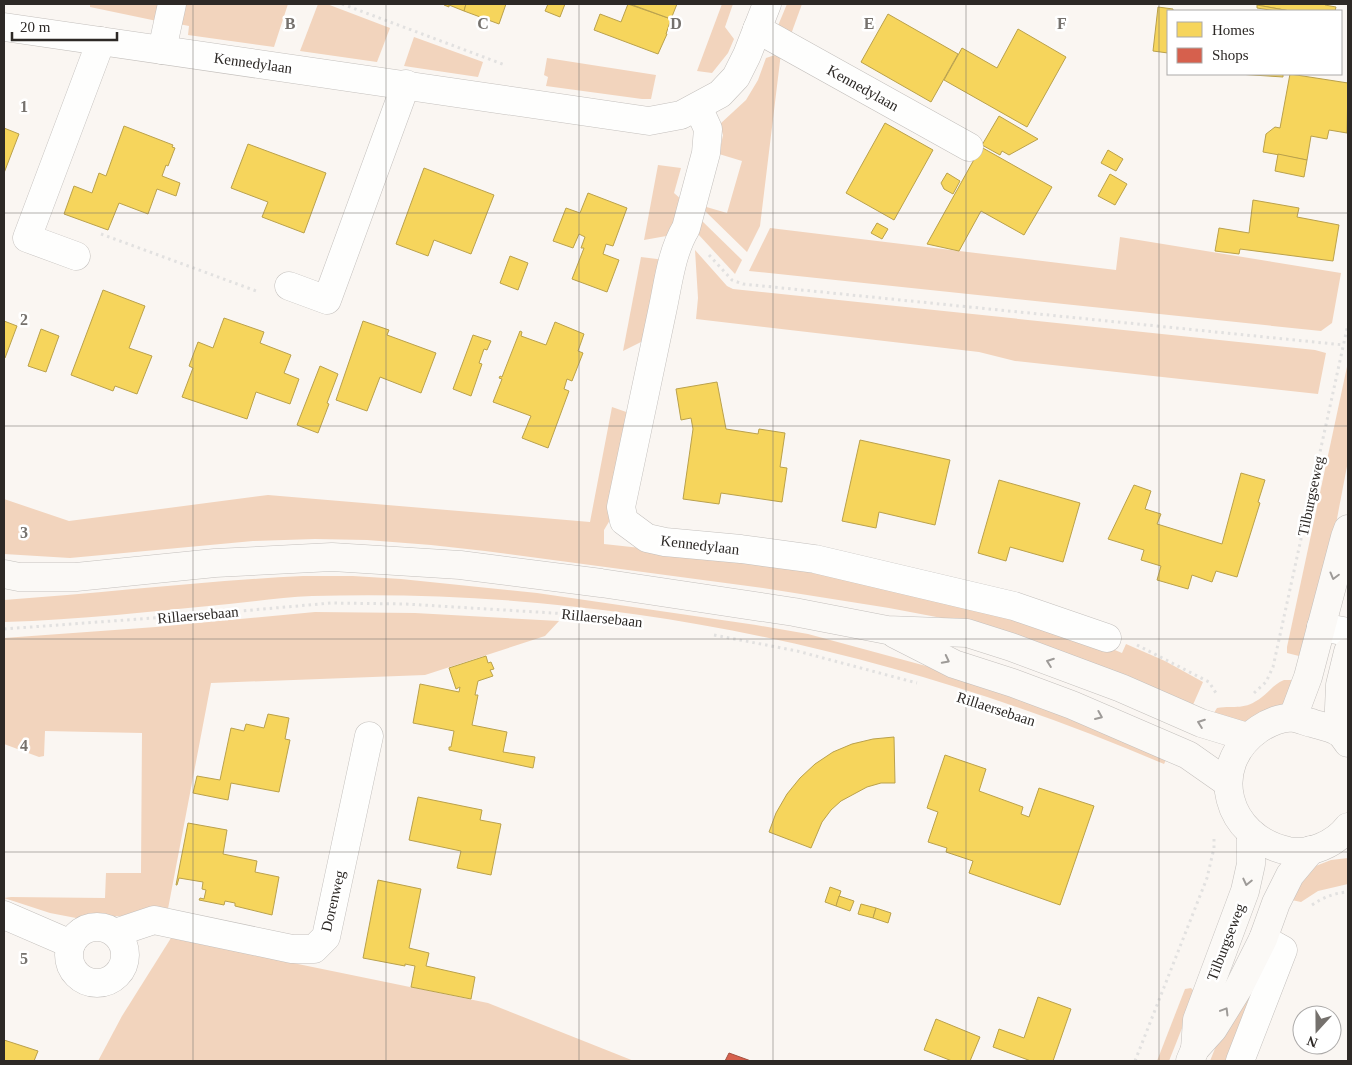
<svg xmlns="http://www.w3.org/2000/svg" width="1352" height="1065" viewBox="0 0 1352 1065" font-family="Georgia,serif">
<rect width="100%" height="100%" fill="#faf6f2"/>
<g fill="#f2d4bd">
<polygon points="90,4 161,4 157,21 90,7"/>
<polygon points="184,4 288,4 274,47 188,35 189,26 179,24"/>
<polygon points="318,4 327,4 390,28 377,62 300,51"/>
<polygon points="722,4 733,4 725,27 734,39 728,53 712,73 697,71"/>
<polygon points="787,4 802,4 790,37 777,28"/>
<polygon points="414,37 483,62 478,77 404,66"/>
<polygon points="781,53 760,226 747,252 703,209 703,206 727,213 742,161 719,154 723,135 720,124 746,100 758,80 766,58"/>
<polygon points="547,58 656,75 651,99 642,99 546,86 548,77 544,75"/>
<polygon points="658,165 681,168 674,193 682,200 672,235 644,240"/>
<polygon points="700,219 742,260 735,274 698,234"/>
<polygon points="770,228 1116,270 1120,237 1341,273 1332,323 1321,331 749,271"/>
<polygon points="695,250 727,286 733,289 1315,350 1326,353 1318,394 1015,361 979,352 696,319 698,298"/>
<polygon points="641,257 665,260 647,339 623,351"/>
<polygon points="1348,362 1348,461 1331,550 1303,657 1287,653 1287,647"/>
<polygon points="612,407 632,414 610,520 604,530 604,544 814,567 1091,640 1122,653 1126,644 1165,661 1203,682 1192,707 947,619 889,608 763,588 485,551 431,545 367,540 315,539 253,541 70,558 4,554 4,499 69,521 268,495 590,522"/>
<path d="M303,576H353L401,579L537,593L756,625L808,634L974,679L1168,756L1164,764C896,649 605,587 312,596C285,597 257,601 229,604C154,611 79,620 4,622V600C104,593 203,581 303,576Z"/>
<polygon points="315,612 415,613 559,621 545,636 425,675 211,683 167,914 76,918 50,913 4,898 11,897 105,898 106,873 141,873 142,733 45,731 44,756 39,757 4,744 4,638 156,627"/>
<path d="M1284,680H1291L1296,682L1290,697L1283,705L1256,720L1243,722L1212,716L1217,708C1236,705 1244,711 1262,697C1270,691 1274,684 1284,680Z"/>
<polygon points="1348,858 1348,884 1318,891 1301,902 1287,899 1313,867 1331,860"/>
<polygon points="171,938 488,1003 634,1061 98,1061 122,1016"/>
<polygon points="1262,967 1231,1061 1210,1061 1216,1046"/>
<polygon points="1191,988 1196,993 1169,1061 1157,1061 1185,989"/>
</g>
<g fill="#f6d55c" stroke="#baa14c">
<polygon points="444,4 466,4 464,11 449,5 449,7 444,5"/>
<polygon points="466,4 506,4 499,24 464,11"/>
<polygon points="548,4 565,4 560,17 545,11"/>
<polygon points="628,4 671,19 666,34 667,34 658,54 594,30 600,14 621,22"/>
<polygon points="630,4 677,4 671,19"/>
<polygon points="1258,4 1326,4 1325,5 1336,7 1335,11 1290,11 1257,5"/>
<polygon points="1257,5 1290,11 1276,11 1257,8"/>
<polygon points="1158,7 1173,9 1173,11 1168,11 1168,53 1153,51"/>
<polygon points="888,14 958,54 931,102 861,62"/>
<polygon points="1018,29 1066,57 1027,127 944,80 962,48 997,68"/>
<polygon points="1238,74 1283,74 1283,77"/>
<polygon points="1290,74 1348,83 1347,133 1329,130 1327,139 1311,136 1307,160 1263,152 1266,134 1275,127 1280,128"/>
<polygon points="999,116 1038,139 1009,155 1002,151 1000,155 982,145"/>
<polygon points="885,123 933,150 894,220 846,193"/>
<polygon points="124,126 173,145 172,147 175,148 168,166 166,165 162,176 180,183 176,196 157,189 148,214 119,203 108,230 64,214 74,186 92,193 99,173 106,176"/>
<polygon points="4,128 19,134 4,173"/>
<polygon points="248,144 326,173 304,233 262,217 268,202 231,188"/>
<polygon points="981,147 1052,187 1024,235 981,211 959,251 927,244"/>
<polygon points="1108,150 1123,159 1116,171 1101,163"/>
<polygon points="1278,154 1307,160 1304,177 1275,171"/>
<polygon points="424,168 494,195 471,254 434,240 428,256 396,244"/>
<polygon points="947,173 960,181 953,194 944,189 941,183"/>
<polygon points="1110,174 1127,184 1115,205 1098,196"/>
<polygon points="588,193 627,208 613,246 606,244 603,254 619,260 607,292 572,279 584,248 581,248 585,237 579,234 573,248 553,241 566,208 580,213"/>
<polygon points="1253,200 1299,208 1297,217 1339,225 1333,261 1240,249 1239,254 1215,251 1219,228 1249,233"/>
<polygon points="877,223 888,229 882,239 871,233"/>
<polygon points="510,256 528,263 518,290 500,283"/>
<polygon points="103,290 145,306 129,348 152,356 137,394 115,386 113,391 71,375"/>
<polygon points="224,318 264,332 260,343 291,355 284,373 299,379 290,404 256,392 247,419 182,397 193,368 189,366 198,342 213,348"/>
<polygon points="4,321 17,326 5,358 4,357"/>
<polygon points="363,321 389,330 387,335 436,353 421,393 380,377 367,411 336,400"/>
<polygon points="555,322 584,334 578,351 583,353 572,381 567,379 564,389 569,391 548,448 522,438 531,416 493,402 502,379 499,378 500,376 502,377 520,331 522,332 521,336 546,345"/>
<polygon points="41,329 59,336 46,372 28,366"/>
<polygon points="473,335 491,341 487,350 484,349 479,363 482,364 471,396 453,389"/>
<polygon points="320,366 338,374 327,403 329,404 318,433 297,425"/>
<polygon points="717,382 726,429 758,434 759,429 785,433 780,467 787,468 782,502 721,493 719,504 683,499 693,429 691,418 681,420 676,389"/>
<polygon points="860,440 950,460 935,525 879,512 876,528 842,521"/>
<polygon points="1241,473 1265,480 1258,502 1260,503 1237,577 1216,571 1212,582 1192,575 1188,589 1157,580 1161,566 1141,560 1144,550 1108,539 1134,485 1151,491 1145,509 1161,514 1157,524 1222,544"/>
<polygon points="999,480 1080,503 1063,562 1010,547 1006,561 978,553"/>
<polygon points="486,656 488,663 491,662 494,669 490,670 493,676 478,681 475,695 478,695 472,725 507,732 503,752 535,757 533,768 449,750 449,747 451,747 454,731 413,723 420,684 459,692 460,687 456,689 449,668"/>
<polygon points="268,714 289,718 285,739 290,740 279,792 231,783 228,800 193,793 197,776 220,780 231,728 244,731 246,724 264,728"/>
<polygon points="894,737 895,783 881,783 867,787 841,801 831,810 822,822 811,848 769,832 776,813 787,794 800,778 815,764 833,752 852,744 873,739"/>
<polygon points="945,755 986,769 979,791 1023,807 1021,814 1029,817 1039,788 1094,806 1060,905 969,873 973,861 946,852 947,848 928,842 938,812 927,808"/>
<polygon points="418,797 482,810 480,820 501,824 491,875 457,868 461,851 409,840"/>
<polygon points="188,823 227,830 223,854 257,861 255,872 279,877 272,915 235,906 235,903 225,901 224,905 199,900 200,898 204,899 206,890 202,889 203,882 179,878 177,885 176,885"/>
<polygon points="378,880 421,889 409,948 429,953 426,966 475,977 471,999 411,987 415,966 405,964 405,966 363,958"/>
<polygon points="830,887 841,891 836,906 825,902"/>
<polygon points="839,896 854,901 850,911 836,906"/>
<polygon points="861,904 876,908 873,918 858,914"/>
<polygon points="876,908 891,913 888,923 873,918"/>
<polygon points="1038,997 1071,1009 1053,1061 1031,1061 993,1047 999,1029 1024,1038"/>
<polygon points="936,1019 980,1037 970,1061 952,1061 924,1050"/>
<polygon points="4,1040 38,1051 34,1061 4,1061"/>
</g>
<polygon fill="#d6604d" stroke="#a35041" points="729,1053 751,1061 725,1061"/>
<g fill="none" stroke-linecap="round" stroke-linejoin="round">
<g stroke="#c4c0bd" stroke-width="29">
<g id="street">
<polyline points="4,27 649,121 681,115 720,94 736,77 747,55 767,4"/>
<polyline points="757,29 969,147"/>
<polyline points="162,50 172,4"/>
<path d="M698,107L708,129L706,153L686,228C671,253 668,285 662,312C648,377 635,442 621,507L624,521L647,538L665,542L741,549L815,559L1014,606L1107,638"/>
<polyline points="76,256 27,238 101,41"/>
<polyline points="289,286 327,300 406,84"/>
<polyline points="1321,627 1348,632"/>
<polyline points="4,915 71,944"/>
<circle cx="97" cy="955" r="28"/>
<polyline points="115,933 154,920 292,949 314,949 326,937 369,736"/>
<polyline points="1240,1061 1283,950 1263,939"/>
</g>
</g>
<g stroke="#c4c0bd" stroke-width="29">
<g id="secondary">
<polyline points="4,574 19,577 76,577 215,563 332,557 460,565 601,583 794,612 887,630 967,633 1011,647 1121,688 1201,723 1247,737"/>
<polyline points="895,634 954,664 1013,683 1072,705 1188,755 1228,783"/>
<polyline points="1293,717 1308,677 1345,537 1348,529"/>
<polyline points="1338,731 1340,685 1348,652"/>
<path d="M1348,743C1345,739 1342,734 1338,732C1331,727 1320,726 1312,723C1307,722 1300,719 1294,718C1283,716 1268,723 1259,729C1206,766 1226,838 1288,851C1310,855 1335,844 1348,827"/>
<polyline points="1195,1049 1197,1020 1245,891 1251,864 1251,833"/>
<polyline points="1190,1061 1195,1049 1213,1029 1239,987 1263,939 1276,903 1290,875 1311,850"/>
</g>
</g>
<g stroke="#e2e1e0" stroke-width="3" stroke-dasharray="2.5 4" stroke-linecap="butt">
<polyline points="342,4 505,65"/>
<polyline points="101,234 259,292"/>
<polyline points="709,255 732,280 743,284 1344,345"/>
<polyline points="4,629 207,614 331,603 406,604 569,614"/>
<polyline points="714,635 797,651 917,683"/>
<polyline points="1137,645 1209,682 1216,693"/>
<polyline points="1254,693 1266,682 1273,667 1348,324"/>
<path d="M1312,905C1324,897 1334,893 1348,892"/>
<polyline points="1135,1061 1207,878 1214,848 1214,839"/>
</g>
<use href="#street" stroke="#fefefd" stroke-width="28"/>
<use href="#secondary" stroke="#fbf9f6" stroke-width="28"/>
</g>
<defs><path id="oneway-chevron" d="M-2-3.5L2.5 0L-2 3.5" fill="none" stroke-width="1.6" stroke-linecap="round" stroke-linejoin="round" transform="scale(1.25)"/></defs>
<g stroke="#9e9b98">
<use href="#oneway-chevron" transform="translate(1334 576) rotate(105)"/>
<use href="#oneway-chevron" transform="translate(946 660) rotate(27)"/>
<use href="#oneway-chevron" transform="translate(1050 662) rotate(-160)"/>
<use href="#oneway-chevron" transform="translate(1099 716) rotate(23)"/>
<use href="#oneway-chevron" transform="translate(1201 723) rotate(-160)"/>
<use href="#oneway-chevron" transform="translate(1247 882) rotate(103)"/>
<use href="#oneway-chevron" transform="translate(1225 1011) rotate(-59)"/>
</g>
<path fill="none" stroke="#75716d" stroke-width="1" stroke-opacity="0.55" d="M193,4V1061M386,4V1061M579,4V1061M773,4V1061M966,4V1061M1159,4V1061M4,213H1348M4,426H1348M4,639H1348M4,852H1348"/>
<g text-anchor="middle" stroke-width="5" stroke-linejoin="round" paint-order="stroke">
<g font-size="15" fill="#2d2926" stroke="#fff">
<text transform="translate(253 63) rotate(8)" y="5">Kennedylaan</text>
<text transform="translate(863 88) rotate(29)" y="5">Kennedylaan</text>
<text transform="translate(1311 496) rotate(-78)" y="5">Tilburgseweg</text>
<text transform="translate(700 545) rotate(7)" y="5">Kennedylaan</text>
<text transform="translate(198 615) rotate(-5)" y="5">Rillaersebaan</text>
<text transform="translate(602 618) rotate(6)" y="5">Rillaersebaan</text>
<text transform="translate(996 709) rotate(18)" y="5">Rillaersebaan</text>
<text transform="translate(333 901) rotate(-77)" y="5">Dorenweg</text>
<text transform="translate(1226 942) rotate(-69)" y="5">Tilburgseweg</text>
</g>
</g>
<g font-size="16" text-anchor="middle" font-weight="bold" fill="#75716d" stroke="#fff" stroke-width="5" stroke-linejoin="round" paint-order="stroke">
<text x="290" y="29">B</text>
<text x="483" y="29">C</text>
<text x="676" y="29">D</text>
<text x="869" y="29">E</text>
<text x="1062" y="29">F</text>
<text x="24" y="112">1</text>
<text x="24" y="325">2</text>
<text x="24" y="538">3</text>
<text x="24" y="751">4</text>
<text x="24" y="964">5</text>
</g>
<rect width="1352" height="1065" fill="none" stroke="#2d2926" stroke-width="10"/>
<rect x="1167" y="10" width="175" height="65" fill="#ffffff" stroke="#aba9a8"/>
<rect x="1177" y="22" width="25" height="15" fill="#f6d55c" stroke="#aba9a8"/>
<text x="1212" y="35" font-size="15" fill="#2d2926">Homes</text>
<rect x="1177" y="48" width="25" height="15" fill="#d6604d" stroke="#aba9a8"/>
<text x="1212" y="60" font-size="15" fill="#2d2926">Shops</text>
<g transform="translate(1317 1030) rotate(201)"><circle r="24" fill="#ffffff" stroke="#aba9a8"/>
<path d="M0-4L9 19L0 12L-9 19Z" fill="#75716d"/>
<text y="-8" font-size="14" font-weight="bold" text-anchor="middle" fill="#2d2926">N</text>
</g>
<path d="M12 32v8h105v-8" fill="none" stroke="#2d2926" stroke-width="2.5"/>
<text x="20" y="32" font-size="15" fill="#2d2926" stroke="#ffffff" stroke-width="4" paint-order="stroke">20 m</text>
</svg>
